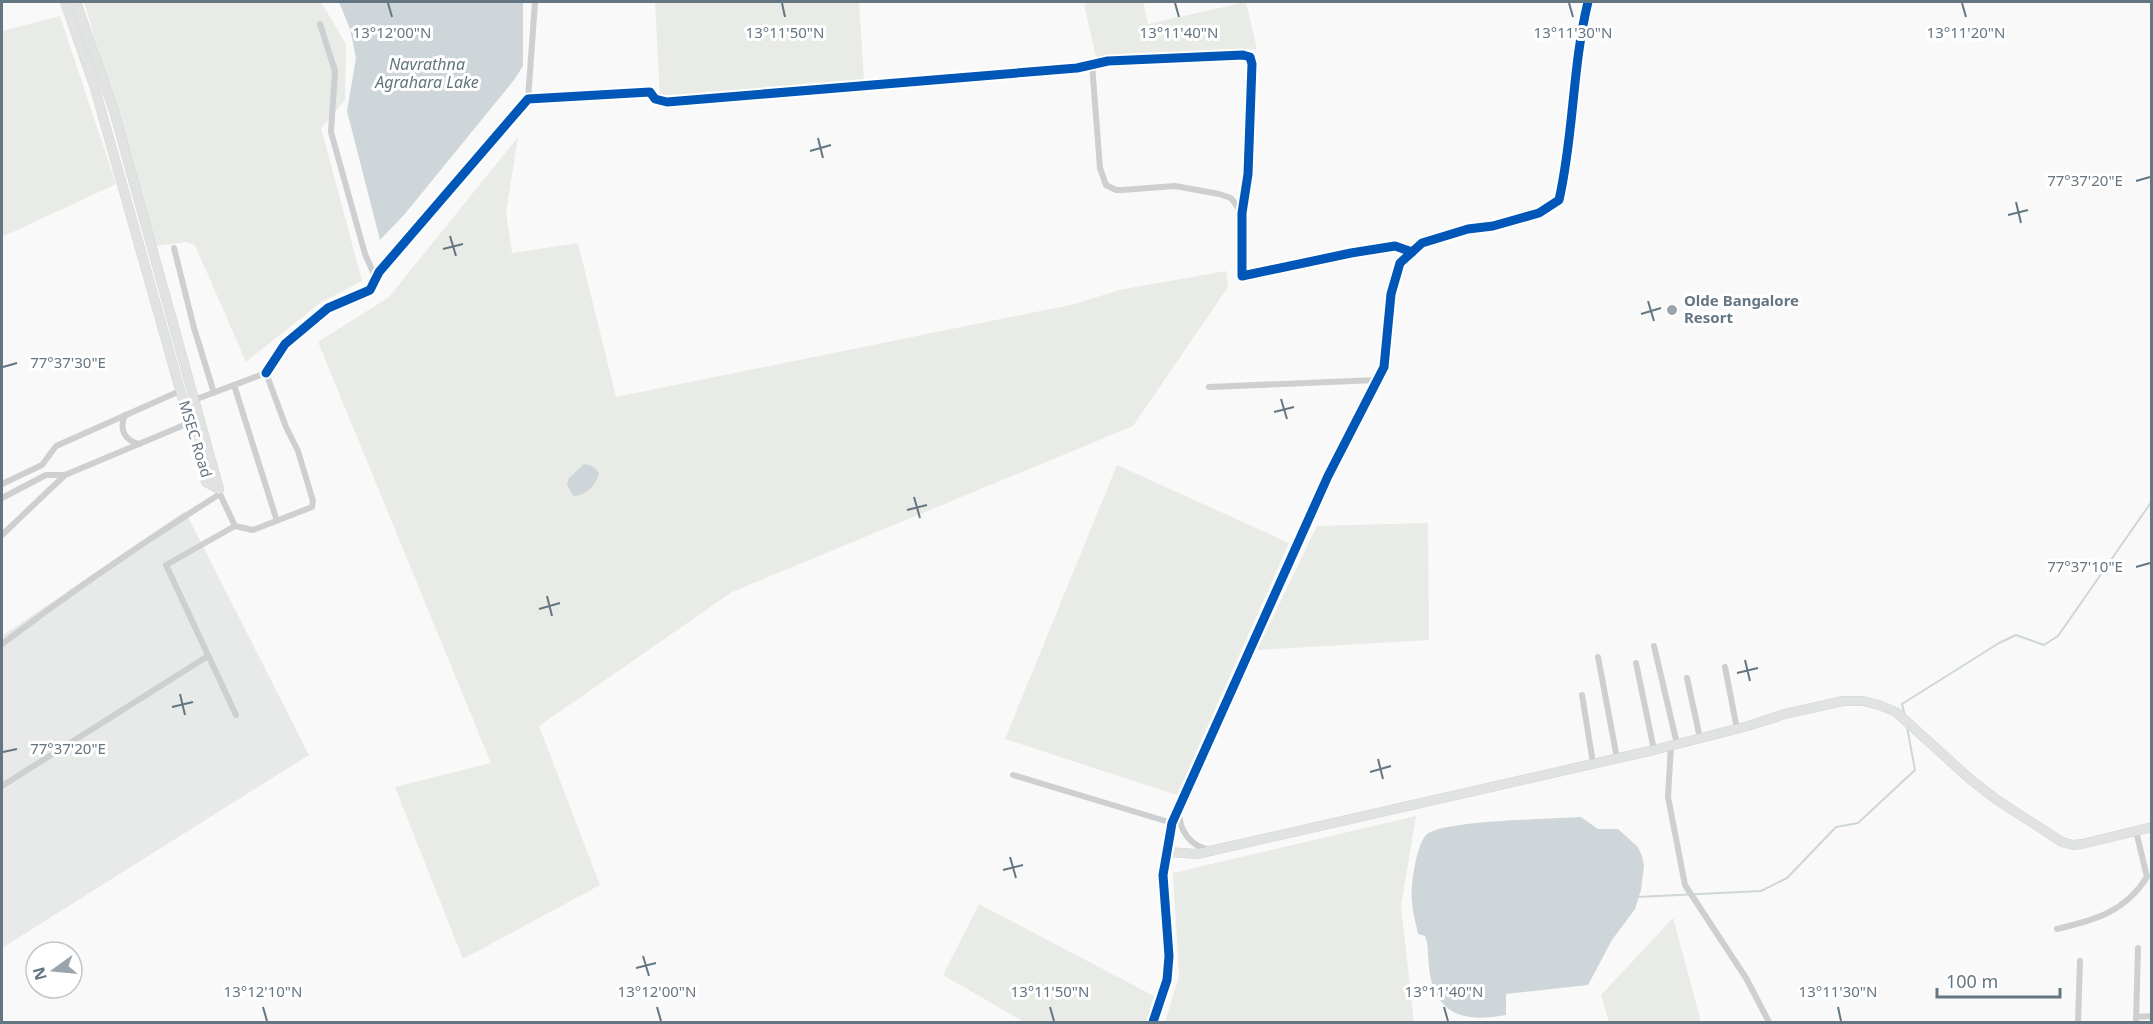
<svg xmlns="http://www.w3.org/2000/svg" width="2153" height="1024" viewBox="0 0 2153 1024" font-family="'Noto Sans',sans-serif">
<rect width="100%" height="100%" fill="#f9f9f9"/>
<polygon fill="#e8e9e9" points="185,511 309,755 2,948 2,636"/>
<g fill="#e8ebe6">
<polygon points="84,2 321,2 346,44 345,100 321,128 362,281 320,303 246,362 195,245 186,242 156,246"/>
<polygon points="655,2 859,2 864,80 660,97"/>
<polygon points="1097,2 1143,2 1148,24 1246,2 1257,49 1096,57 1084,4"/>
<polygon points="60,16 116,184 2,237 2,31"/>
<polygon points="518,137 506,213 512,253 578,243 616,397 1075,304 1119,290 1226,271 1228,287 1133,426 732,592 539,726 600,885 463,959 395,787 491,763 318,342 389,297"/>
<polygon points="1117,465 1289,543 1177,795 1005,739"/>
<polygon points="1428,523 1429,640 1257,650 1317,526"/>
<polygon points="1416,816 1401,906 1414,1022 1165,1022 1179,976 1173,873"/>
<polygon points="979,904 1154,996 1146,1022 1024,1022 943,975"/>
<polygon points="1673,918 1701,1022 1609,1022 1601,995"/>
</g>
<g fill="#ced6d9">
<polygon points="339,2 523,2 523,66 514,80 404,215 380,240 347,111 356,58 350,29"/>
<path d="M584,464C592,465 594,467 599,473C596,486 585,496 573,496L567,484L569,478Z"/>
<path d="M1581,817L1598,829H1618L1638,847L1642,856L1644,866L1641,890L1635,909L1612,940L1588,985L1506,994V1015C1477,1020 1447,1021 1434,989C1428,975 1429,957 1427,942L1425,936L1418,934C1416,924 1413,913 1412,903C1410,888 1416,846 1426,835C1440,820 1555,819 1581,817Z"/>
</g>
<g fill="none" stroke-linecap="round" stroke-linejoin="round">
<g stroke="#ced6d9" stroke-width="2">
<polyline points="1905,716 1902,704 1999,643 2016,635 2044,645 2058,636 2152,501"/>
<polyline points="1638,897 1761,891 1787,878 1836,827 1858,823 1915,770 1907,727"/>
</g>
<g stroke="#d5d6d7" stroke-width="10">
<g id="secondary">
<polyline points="65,2 94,85 206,482 219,489"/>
<polyline points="76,2 114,111 219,489"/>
<polyline points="1168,852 1197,854 1654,750 1748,726 1785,714 1843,701 1863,701 1879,705 1896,712 1970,779 1997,800 2062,842 2073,845 2082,844 2152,827"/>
<path d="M1153,1022L1167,980L1169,956L1163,875L1172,823L1328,476L1384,367L1391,294L1400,263L1422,243L1468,229L1493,226L1539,213L1559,200C1574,135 1572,67 1588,2"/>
</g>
</g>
<g stroke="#cecfd0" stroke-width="6">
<polyline points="320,24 335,71 331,132 365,254 376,279"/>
<polyline points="1092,64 1100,168 1106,185 1116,190 1122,190 1175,186 1219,194 1231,198 1242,213"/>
<polyline points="528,99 535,2"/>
<polyline points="174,248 194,328 214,393"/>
<polyline points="266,373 285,344 328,308 370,290 379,272 528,99 650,92 655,99 667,102 1077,68 1108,61 1243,55 1250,57 1252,64 1248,174 1242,213 1242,276 1351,253 1395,246 1412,252"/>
<polyline points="234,385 277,521"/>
<polyline points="1209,387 1377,380"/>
<path d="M125,415C119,429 124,440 139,444"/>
<polyline points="2,484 42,465 56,446 180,391"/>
<polyline points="2,498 46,475 65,475 189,423"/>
<polyline points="235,526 166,565 236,715"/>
<polyline points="2,535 65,475"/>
<path d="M2,644C72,591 145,541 220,494L235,526L253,530L312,507L313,501L298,451L286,427L266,373L194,400"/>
<polyline points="1654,646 1677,744"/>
<polyline points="1598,657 1617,758"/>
<polyline points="1636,663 1654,750"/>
<polyline points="1725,667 1737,729"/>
<polyline points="1687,678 1700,738"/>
<polyline points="1582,695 1593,763"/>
<polyline points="1671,745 1668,797 1685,885 1746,978 1769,1022"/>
<polyline points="1013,775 1172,823"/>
<polyline points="2,786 208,656"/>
<path d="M1179,810C1179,831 1190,846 1210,850"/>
<path d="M2057,929C2095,920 2125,912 2147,877L2136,831"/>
<polyline points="2136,1017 2152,1016"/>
<polyline points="2078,1022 2080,961"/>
<polyline points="2136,1022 2138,948"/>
</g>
<use href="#secondary" stroke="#e1e2e2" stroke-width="9"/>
<g stroke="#fff" stroke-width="13">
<g id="cycleway">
<polyline points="266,373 285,344 328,308 370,290 379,272 528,99 650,92 655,99 667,102 1077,68 1108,61 1243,55 1250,57 1252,64 1248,174 1242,213 1242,276 1351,253 1395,246 1412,252"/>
<path d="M1153,1022L1167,980L1169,956L1163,875L1172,823L1328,476L1384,367L1391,294L1400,263L1422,243L1468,229L1493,226L1539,213L1559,200C1574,135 1572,67 1588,2"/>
</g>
</g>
<use href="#cycleway" stroke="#0057b8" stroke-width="9"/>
</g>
<path fill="none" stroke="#657683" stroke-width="2" d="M388,3L392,17M782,3L785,17M1175,3L1179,17M1569,3L1573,17M1962,3L1966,17M818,138L823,158M810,151L831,145M2136,181L2150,177M2016,202L2021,223M2008,215L2028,210M450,236L456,256M443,249L463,244M1648,301L1654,321M1641,314L1661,308M3,367L17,363M1281,399L1287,419M1274,412L1294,407M914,497L920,518M907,510L927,505M2136,567L2150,563M547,596L552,616M539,609L560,603M1745,660L1750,681M1737,673L1758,668M180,694L185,715M172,707L193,702M3,752L17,749M1378,759L1383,779M1370,772L1391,766M1010,857L1016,878M1003,870L1023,865M643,956L649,976M636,968L656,963M263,1007L267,1021M657,1007L661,1021M1050,1007L1054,1021M1444,1007L1448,1021M1838,1007L1841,1021"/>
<circle fill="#99a4ac" stroke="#fff" stroke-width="2" cx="1672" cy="310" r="6"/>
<g text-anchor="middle" stroke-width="6" stroke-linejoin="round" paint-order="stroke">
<g font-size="15" font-weight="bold" fill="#657683" stroke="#fff" text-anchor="start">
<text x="1684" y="306">Olde Bangalore<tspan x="1684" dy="17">Resort</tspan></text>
</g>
<g font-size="15" fill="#657683" stroke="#fff">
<text transform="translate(195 439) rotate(73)" y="5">MSEC Road</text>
</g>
<g font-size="16" font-style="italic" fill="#60757c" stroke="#fff">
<text x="427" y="70">Navrathna<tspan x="427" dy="18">Agrahara Lake</tspan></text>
</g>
</g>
<g font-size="15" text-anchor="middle" fill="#657683" stroke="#fff" stroke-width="6" stroke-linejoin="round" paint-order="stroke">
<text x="392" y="38">13°12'00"N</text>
<text x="785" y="38">13°11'50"N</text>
<text x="1179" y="38">13°11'40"N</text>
<text x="1573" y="38">13°11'30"N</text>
<text x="1966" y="38">13°11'20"N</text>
<text x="2085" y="186">77°37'20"E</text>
<text x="68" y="368">77°37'30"E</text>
<text x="2085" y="572">77°37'10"E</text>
<text x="68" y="754">77°37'20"E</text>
<text x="263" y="997">13°12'10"N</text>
<text x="657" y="997">13°12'00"N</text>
<text x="1050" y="997">13°11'50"N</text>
<text x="1444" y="997">13°11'40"N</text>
<text x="1838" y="997">13°11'30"N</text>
</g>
<rect width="2153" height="1024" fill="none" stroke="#657683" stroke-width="6"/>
<g transform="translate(54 970) rotate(255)"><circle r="28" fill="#ffffff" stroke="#c1c8cd" stroke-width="1.5"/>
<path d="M0-4.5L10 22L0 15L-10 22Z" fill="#99a4ac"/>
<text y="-9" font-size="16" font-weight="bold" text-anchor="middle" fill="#657683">N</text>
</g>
<path d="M1937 988v9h123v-9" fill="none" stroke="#657683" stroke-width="3"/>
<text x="1946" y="988" font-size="18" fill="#657683" stroke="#ffffff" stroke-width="4.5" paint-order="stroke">100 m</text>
</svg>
